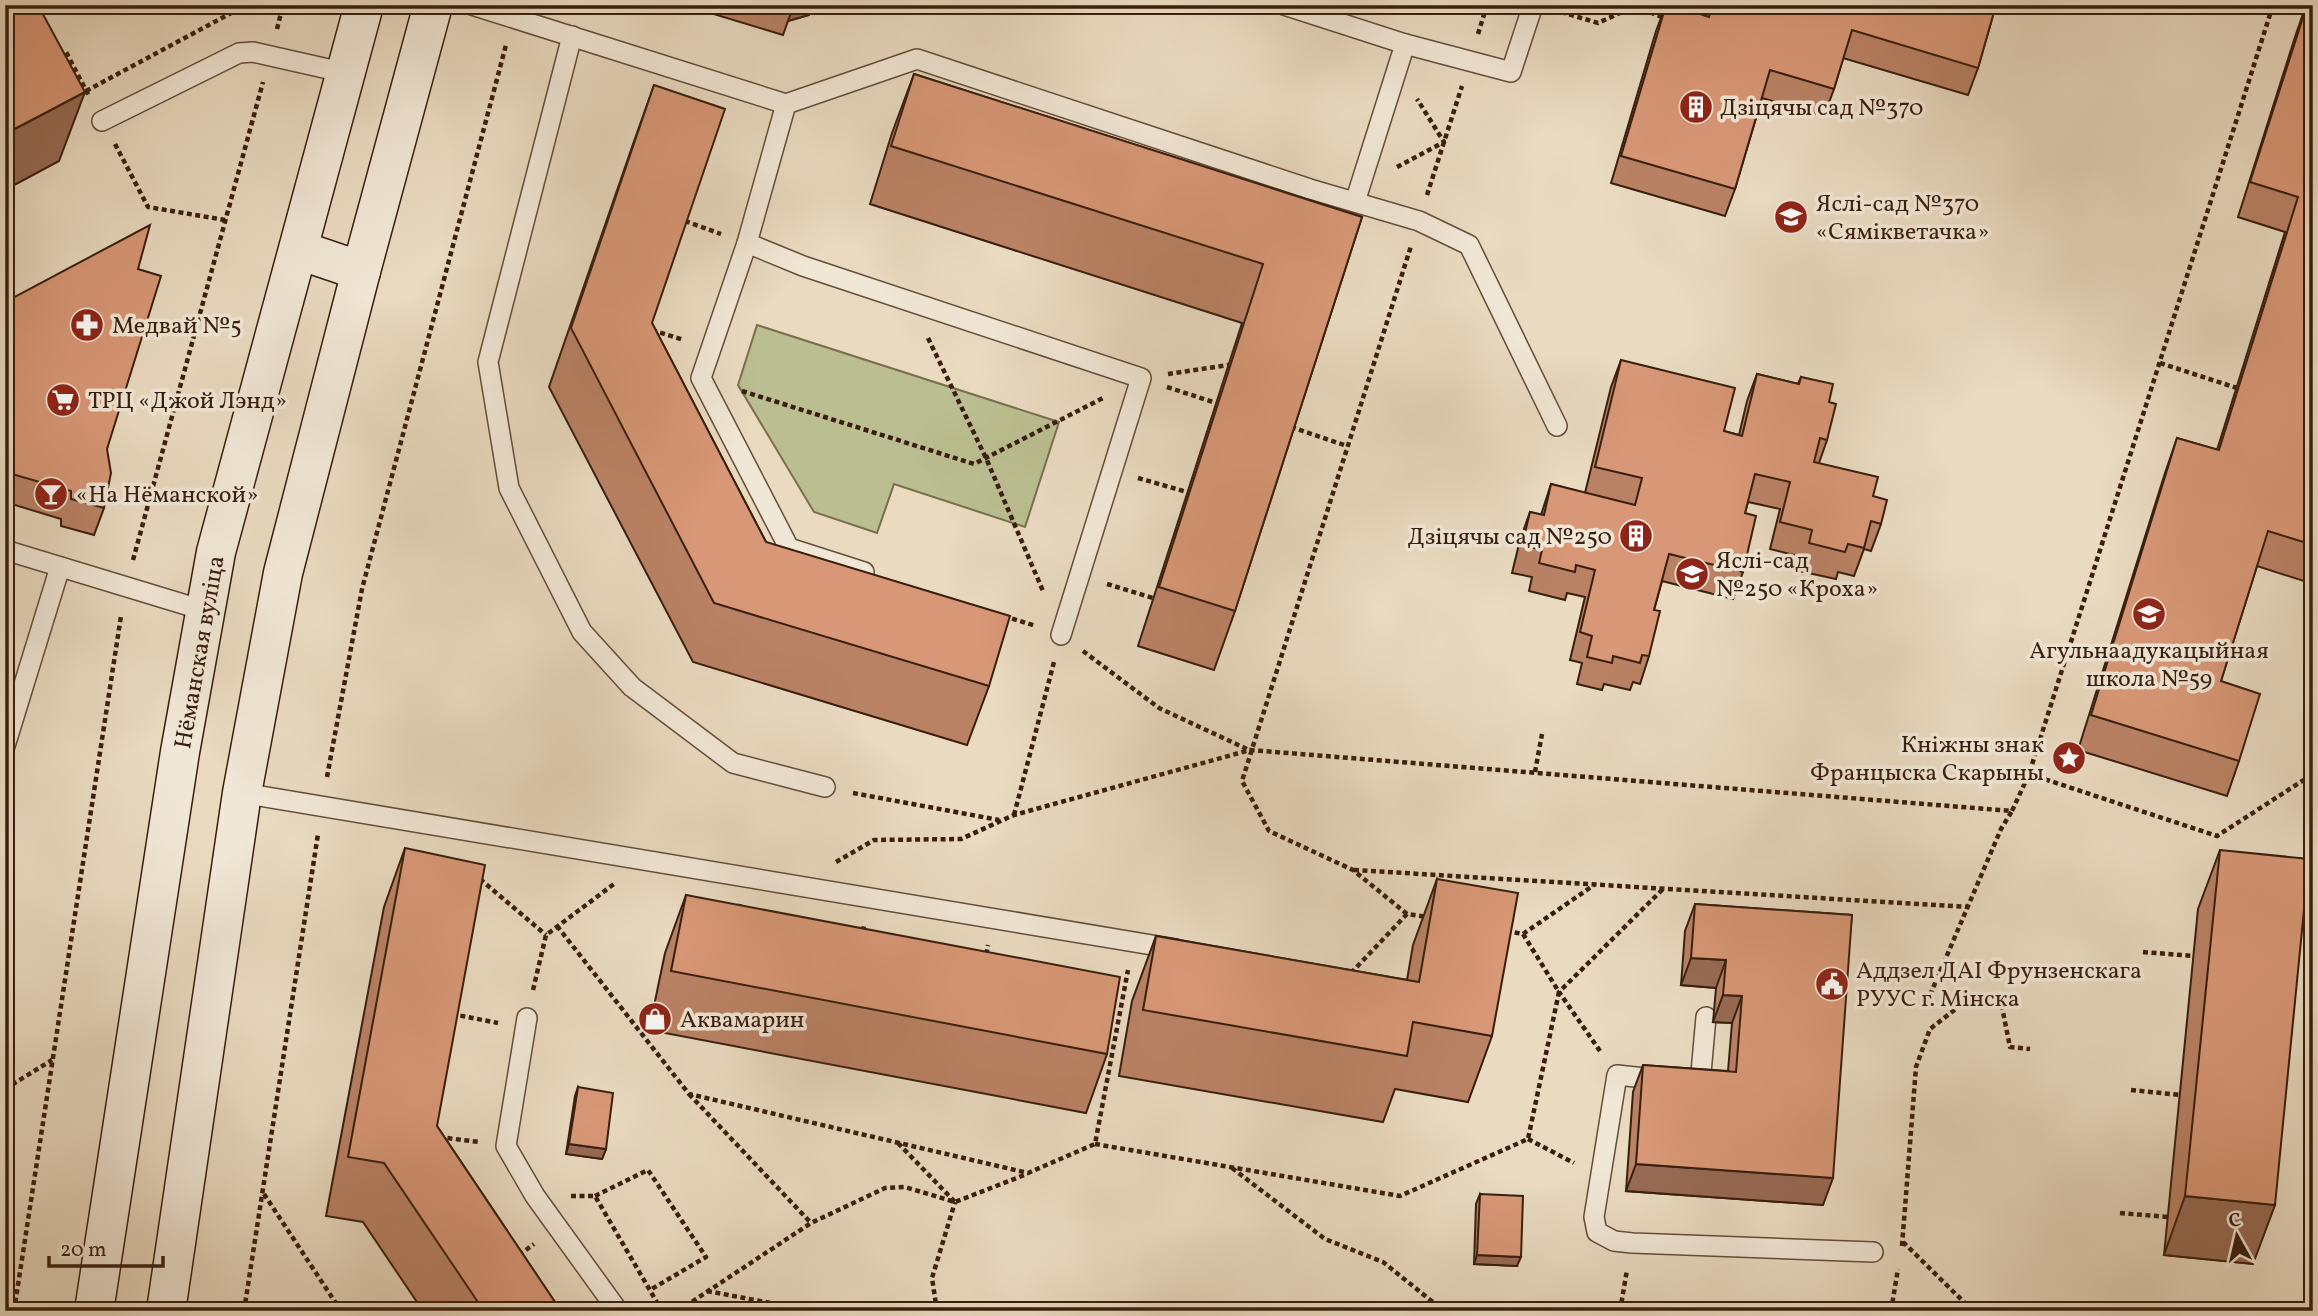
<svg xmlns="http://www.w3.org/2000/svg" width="2318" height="1316" viewBox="0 0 2318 1316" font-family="Vollkorn,serif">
<rect width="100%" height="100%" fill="#e9dac0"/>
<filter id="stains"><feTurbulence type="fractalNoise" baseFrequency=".00286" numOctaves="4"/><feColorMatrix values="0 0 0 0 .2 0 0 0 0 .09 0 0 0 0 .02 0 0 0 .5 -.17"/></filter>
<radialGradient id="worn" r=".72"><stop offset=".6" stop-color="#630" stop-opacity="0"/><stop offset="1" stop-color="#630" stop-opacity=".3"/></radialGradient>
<polygon fill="#babe90" stroke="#7a6e4f" stroke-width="2" points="757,325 1059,422 1025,527 894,484 877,533 814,512 738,385"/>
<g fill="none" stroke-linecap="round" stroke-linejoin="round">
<g stroke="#654d3a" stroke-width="22">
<g id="lane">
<polyline points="472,5 786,104 917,59 1310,189 1419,221 1469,245 1557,426"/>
<polyline points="1284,5 1405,44 1355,202"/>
<polyline points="572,36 488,362 509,488 582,632 632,687 733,763 825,787"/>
<polyline points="1405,44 1511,72 1533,5"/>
<polyline points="786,104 747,243 701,378 789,548 864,572"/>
<polyline points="102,121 239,53 253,52 346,73"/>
<polyline points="747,243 803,266 1141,378 1061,635"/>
<polyline points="5,550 206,611"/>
<polyline points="5,746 60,567"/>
<polyline points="242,793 1176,949"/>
<polyline points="1706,1017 1700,1084 1617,1075 1594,1217 1597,1232 1614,1241 1632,1243 1873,1252"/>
<polyline points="527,1018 506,1146 535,1196 618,1311"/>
</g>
</g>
<g stroke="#391e0e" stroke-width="41">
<g id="secondary">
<polyline points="299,250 361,271"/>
<polyline points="94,1311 180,752 216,552 364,5"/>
<polyline points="166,1311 242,793 283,573 361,271 433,5"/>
</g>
</g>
<g stroke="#391e0e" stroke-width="4.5" stroke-dasharray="5 3.5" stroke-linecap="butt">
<polyline points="1634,6 1667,19"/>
<polyline points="1561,12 1598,23 1633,7"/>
<polyline points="277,29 283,5"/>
<polyline points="1478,34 1487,5"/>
<polyline points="58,51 66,52 89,96"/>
<polyline points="86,91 246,5"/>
<polyline points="115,144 148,207 225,220"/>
<polyline points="1397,167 1444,142 1417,99"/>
<polyline points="1427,195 1462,86"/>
<polyline points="685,221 721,234"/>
<polyline points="652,330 684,340"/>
<polyline points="928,338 986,458 1043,591"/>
<polyline points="2160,363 2237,388"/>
<polyline points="1168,374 1228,365"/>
<polyline points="1167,387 1216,403"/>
<polyline points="742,391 974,464 1105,397"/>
<polyline points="1291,427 1347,446"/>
<polyline points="1138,478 1187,492"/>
<polyline points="133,560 263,82"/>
<polyline points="1107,584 1153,598"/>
<polyline points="1004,616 1036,626"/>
<polyline points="1083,651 1159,708 1249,750"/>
<polyline points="1535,772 1542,734"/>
<polyline points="2029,774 2217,836 2313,774"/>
<polyline points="327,777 362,589 506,45"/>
<polyline points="853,793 999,820"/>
<polyline points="1014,815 1054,662"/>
<polyline points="836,862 874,840 961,839 1014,815 1250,750 2012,811 2029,774 2273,5"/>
<polyline points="1354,870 1968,907"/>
<polyline points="480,879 546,935"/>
<polyline points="1407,914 1353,870 1269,831 1242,781 1411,246"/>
<polyline points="557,926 689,1094 1028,1173 1095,1144 1128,970"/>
<polyline points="1523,934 1594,885"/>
<polyline points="2143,952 2194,956"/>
<polyline points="728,966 740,904"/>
<polyline points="1351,973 1407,914 1428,917"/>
<polyline points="533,990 546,935 614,884"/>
<polyline points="853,990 864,925"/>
<polyline points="1930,995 2001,829 2012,811"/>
<polyline points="976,1013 988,945"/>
<polyline points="452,1014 498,1023"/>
<polyline points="1600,1051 1559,992 1663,889"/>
<polyline points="5,1089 52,1060"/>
<polyline points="2131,1090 2180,1095"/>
<polyline points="689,1094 811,1223"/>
<polyline points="439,1137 479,1142"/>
<polyline points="1528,1139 1574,1163"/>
<polyline points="898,1143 955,1202"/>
<polyline points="1095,1144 1400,1196 1528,1139 1559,992 1523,934 1506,931"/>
<polyline points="1232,1168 1325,1239 1383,1262 1444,1311"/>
<polyline points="264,1194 341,1311"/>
<polyline points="571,1196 595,1196 662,1311"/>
<polyline points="595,1196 648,1170 706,1257 650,1290"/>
<polyline points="2120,1213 2168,1217"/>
<polyline points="1903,1242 1973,1311"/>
<polyline points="1902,1246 1916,1067 1930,1029 1971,997 1987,994 2002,1007 2010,1047 2030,1049"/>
<polyline points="519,1255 534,1244"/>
<polyline points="707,1291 813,1311"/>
<polyline points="14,1311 121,616"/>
<polyline points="244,1311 318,834"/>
<polyline points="678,1311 811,1223 885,1188 905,1187 955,1202 1027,1174"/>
<polyline points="877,1311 936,1305"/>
<polyline points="937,1311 932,1278 955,1202"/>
<polyline points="1620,1311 1627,1270"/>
<polyline points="1891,1311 1898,1269"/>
</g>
<use href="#lane" stroke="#f1e7d6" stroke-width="19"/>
<use href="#secondary" stroke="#f1e7d6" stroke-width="38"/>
</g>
<g fill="#ba8265" stroke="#391e0e" stroke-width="2">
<polygon points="684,5 812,5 809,15 788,21 783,35"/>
<polygon points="1666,5 1679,8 1680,5 1996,5 1978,68 1968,95 1843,58 1834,89 1824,116 1762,98 1735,189 1725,216 1611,183 1656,31"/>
<polygon points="2306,5 2313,5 2313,584 2257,566 2221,681 2239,761 2227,796 2078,750 2165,473 2177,438 2217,450 2285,232 2238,217 2295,37"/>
<polygon points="914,74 1362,217 1235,611 1214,670 1138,646 1242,323 870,204 892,133"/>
<polygon points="654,85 652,323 766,542 989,686 967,745 693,662 549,387 633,144"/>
<polygon points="138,269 107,449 104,508 94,535 61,526 61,519 5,502 5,302"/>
<polygon points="1621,360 1724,431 1739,435 1747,401 1757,374 1798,384 1801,377 1829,402 1827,440 1819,463 1873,496 1881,524 1871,551 1864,549 1854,576 1838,572 1836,579 1799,571 1802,557 1770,549 1780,509 1748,502 1745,513 1743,572 1733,599 1662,581 1654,610 1649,656 1640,684 1633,682 1630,690 1604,684 1602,690 1577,684 1582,663 1570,660 1585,597 1567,593 1565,600 1529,591 1532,577 1512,573 1520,540 1530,512 1541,515 1551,484 1585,493 1611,387"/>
<polygon points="405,848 437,1126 561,1311 423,1311 363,1222 326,1216 384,907"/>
<polygon points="2220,850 2253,1264 2164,1255 2198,909"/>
<polygon points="1437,879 1492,1036 1468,1102 1395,1089 1383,1122 1119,1076 1132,1001 1156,936 1407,980 1413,945"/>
<polygon points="686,895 1107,1054 1086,1113 649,1030 665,953"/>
<polygon points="1695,904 1852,915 1823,1205 1626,1191 1633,1092 1643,1065 1728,1071 1732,1023 1713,1022 1716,988 1681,985 1685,931"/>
<polygon points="578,1087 606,1149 602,1159 566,1154 575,1096"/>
<polygon points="1480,1194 1517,1266 1474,1264 1476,1204"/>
</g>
<g fill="#976a53" stroke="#391e0e" stroke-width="2">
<polygon points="794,5 812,5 809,15 788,21"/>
<polygon points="85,92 59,161 5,190 5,134"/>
<polygon points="1691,958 1726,960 1716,988 1681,985"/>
<polygon points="1723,995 1742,996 1732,1023 1713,1022"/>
<polygon points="569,1144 606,1149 602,1159 566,1154"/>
<polygon points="1636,1164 1833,1178 1823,1205 1626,1191"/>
<polygon points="2185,1196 2275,1205 2253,1264 2164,1255"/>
<polygon points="1477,1255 1521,1257 1517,1266 1474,1264"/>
</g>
<g fill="#d89776" stroke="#391e0e" stroke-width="2">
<polygon points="5,5 38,5 85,92 5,134"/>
<polygon points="1666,5 1672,5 1709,17 1713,5 1996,5 1978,68 1852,30 1834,89 1770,70 1735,189 1621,156"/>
<polygon points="2307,5 2313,5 2313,545 2268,531 2221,681 2260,694 2239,761 2091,715 2177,438 2219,450 2298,197 2250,182"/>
<polygon points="914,74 1362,217 1235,611 1159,587 1263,264 891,146"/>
<polygon points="654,85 725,109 652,323 766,542 1010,616 989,686 714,603 571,328"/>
<polygon points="150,225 138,269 161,276 107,449 111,473 104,508 71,499 71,491 5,472 5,302"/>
<polygon points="1621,360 1735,388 1724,431 1742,436 1757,374 1799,384 1801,377 1833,384 1829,402 1836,404 1827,440 1820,438 1814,462 1878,477 1873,496 1887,500 1881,524 1871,521 1864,548 1848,544 1845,552 1809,543 1812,530 1780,522 1790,482 1755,474 1745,513 1756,516 1743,572 1669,554 1654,610 1660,611 1649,656 1642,655 1640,663 1613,656 1612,663 1587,657 1592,636 1580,632 1595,570 1576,565 1575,572 1539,563 1542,550 1522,545 1530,512 1544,515 1551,484 1635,505 1642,478 1595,467"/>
<polygon points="405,848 485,865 437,1126 561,1311 484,1311 384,1163 348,1157"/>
<polygon points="2220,850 2309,859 2275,1205 2185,1196"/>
<polygon points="1437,879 1518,893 1492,1036 1413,1022 1407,1056 1143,1010 1156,936 1419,982"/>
<polygon points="686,895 1120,977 1107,1054 671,971"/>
<polygon points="1695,904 1852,915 1833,1178 1636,1164 1643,1065 1736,1072 1742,996 1723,995 1726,960 1691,958"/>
<polygon points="578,1087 613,1093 606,1149 569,1144"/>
<polygon points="1480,1194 1523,1196 1521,1257 1477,1255"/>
</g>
<defs>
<g id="building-disc" transform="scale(1.75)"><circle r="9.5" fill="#8f2418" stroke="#f1e7d6"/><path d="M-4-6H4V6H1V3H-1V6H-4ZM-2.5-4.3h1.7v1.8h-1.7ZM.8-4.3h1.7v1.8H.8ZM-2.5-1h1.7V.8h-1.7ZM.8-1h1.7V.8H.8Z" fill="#fff"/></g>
<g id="school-disc" transform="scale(1.75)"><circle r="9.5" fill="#8f2418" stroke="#f1e7d6"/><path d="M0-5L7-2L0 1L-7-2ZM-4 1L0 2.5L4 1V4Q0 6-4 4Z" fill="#fff"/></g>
<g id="pharmacy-disc" transform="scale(1.75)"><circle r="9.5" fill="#8f2418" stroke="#f1e7d6"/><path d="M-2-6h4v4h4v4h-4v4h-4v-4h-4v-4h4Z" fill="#fff"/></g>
<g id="supermarket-disc" transform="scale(1.75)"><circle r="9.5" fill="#8f2418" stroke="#f1e7d6"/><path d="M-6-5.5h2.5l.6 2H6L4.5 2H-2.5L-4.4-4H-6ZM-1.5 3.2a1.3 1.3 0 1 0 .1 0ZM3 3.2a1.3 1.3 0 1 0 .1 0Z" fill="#fff"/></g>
<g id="bar-disc" transform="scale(1.75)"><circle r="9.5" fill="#8f2418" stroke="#f1e7d6"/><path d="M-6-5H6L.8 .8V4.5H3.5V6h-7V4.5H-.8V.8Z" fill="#fff"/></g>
<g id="sight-disc" transform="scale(1.75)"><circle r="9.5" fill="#8f2418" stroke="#f1e7d6"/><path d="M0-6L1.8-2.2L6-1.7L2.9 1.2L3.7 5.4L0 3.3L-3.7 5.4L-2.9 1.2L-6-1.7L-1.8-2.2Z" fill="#fff"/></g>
<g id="civic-disc" transform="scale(1.75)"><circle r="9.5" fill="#8f2418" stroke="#f1e7d6"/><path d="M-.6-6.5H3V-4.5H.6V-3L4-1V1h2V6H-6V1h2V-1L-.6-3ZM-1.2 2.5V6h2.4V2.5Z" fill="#fff"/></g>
<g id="shop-disc" transform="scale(1.75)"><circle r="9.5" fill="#8f2418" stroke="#f1e7d6"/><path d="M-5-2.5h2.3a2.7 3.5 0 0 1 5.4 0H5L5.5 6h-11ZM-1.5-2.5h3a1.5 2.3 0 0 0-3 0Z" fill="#fff"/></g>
</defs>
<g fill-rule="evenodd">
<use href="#building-disc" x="1696" y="107"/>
<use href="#school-disc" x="1791" y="217"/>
<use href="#pharmacy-disc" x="87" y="325"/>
<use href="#supermarket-disc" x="63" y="400"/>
<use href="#bar-disc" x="51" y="494"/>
<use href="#building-disc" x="1636" y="536"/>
<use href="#school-disc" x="1692" y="574"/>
<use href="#school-disc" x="2149" y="614"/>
<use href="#sight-disc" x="2069" y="758"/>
<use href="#civic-disc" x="1832" y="984"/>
<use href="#shop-disc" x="655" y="1019"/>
</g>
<g text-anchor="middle" stroke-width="7" stroke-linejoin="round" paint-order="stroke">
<g font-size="24" fill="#391e0e" stroke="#f1e7d6" text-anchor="start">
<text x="1720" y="115">Дзіцячы сад №370</text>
<text x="1816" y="211">Яслі-сад №370<tspan x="1816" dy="28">«Сямікветачка»</tspan></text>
<text x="112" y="333">Медвай №5</text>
<text x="88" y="408">ТРЦ «Джой Лэнд»</text>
<text x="76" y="502">«На Нёманской»</text>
<text x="1612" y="544" text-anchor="end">Дзіцячы сад №250</text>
<text x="1716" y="568">Яслі-сад<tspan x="1716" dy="28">№250 «Кроха»</tspan></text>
<text x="2149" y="658" text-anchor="middle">Агульнаадукацыйная<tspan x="2149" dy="28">школа №59</tspan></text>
<text x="2044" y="752" text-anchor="end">Кніжны знак<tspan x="2044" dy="28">Францыска Скарыны</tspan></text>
<text x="1856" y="978">Аддзел ДАІ Фрунзенскага<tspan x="1856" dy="28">РУУС г. Мінска</tspan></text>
<text x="680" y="1027">Аквамарин</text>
</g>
<g font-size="24" fill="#391e0e" stroke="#f1e7d6">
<text transform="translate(199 652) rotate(-80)" y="8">Нёманская вуліца</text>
</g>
</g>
<rect width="2318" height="1316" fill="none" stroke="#e9dac0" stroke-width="28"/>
<rect x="7" y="7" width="2304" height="1302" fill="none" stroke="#391e0e" stroke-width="3.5"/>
<rect x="14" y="14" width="2290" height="1288" fill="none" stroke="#391e0e" stroke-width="2"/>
<g transform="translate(2237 1236) rotate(352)" stroke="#f1e7d6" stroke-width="5" paint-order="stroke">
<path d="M0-5L12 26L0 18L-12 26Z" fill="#391e0e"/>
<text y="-10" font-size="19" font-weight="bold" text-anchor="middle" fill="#391e0e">С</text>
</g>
<path d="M49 1256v10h114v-10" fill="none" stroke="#391e0e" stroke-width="3.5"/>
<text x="60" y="1256" font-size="21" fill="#391e0e" stroke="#f1e7d6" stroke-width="5" paint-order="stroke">20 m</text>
<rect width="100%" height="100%" filter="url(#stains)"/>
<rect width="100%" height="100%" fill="url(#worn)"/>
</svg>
